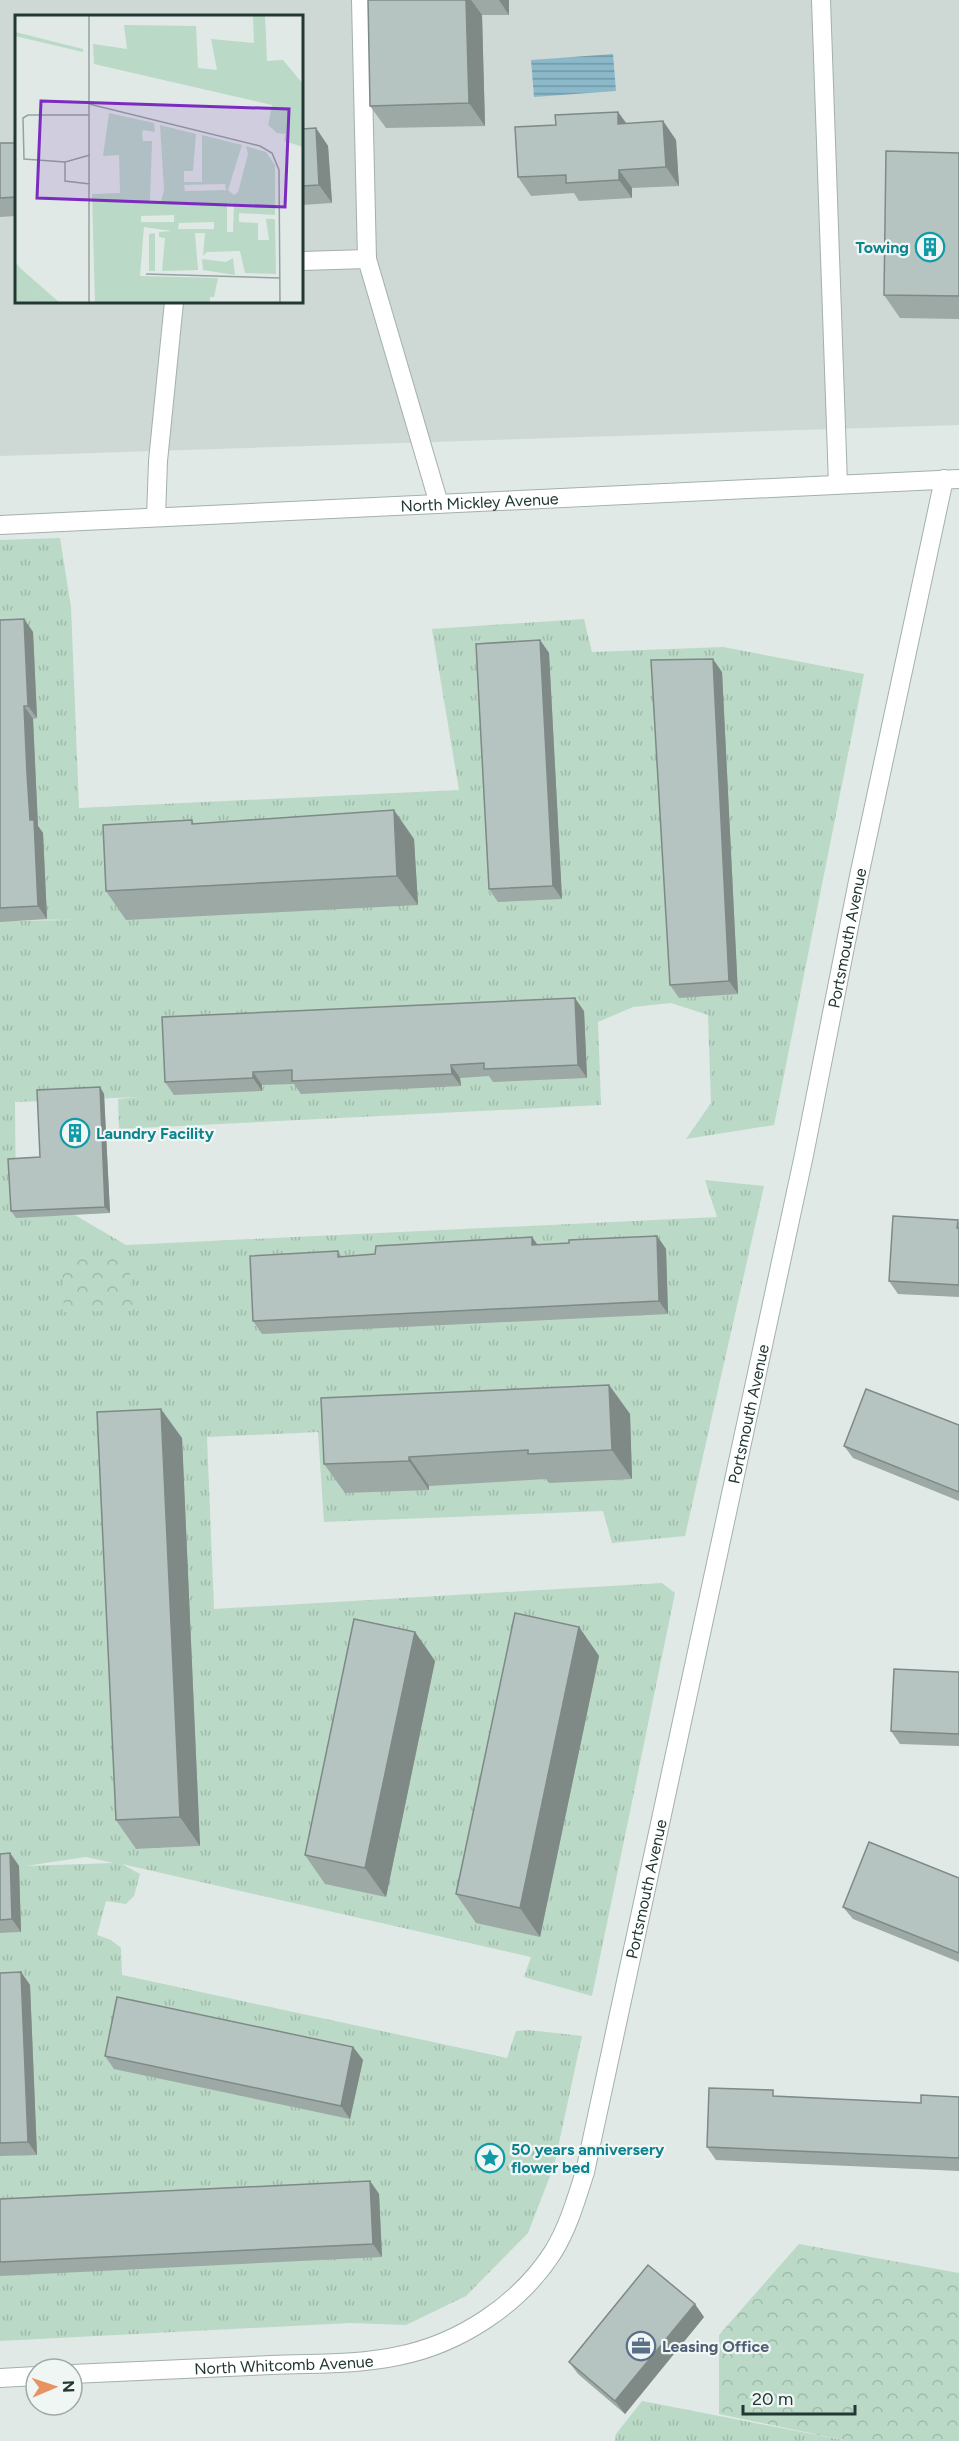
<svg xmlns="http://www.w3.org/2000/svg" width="959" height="2441" viewBox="0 0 959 2441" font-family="Figtree,sans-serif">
<defs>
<pattern id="grass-tufts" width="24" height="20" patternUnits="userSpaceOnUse" patternTransform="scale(1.5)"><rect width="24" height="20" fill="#bad9c6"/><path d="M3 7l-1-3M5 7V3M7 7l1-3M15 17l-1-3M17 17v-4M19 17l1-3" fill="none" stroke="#a0bbab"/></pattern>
<pattern id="forest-crowns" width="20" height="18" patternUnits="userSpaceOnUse" patternTransform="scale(1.5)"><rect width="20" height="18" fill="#bad9c6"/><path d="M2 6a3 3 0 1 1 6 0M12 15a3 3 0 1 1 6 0" fill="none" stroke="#a0bbab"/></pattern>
<pattern id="water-rules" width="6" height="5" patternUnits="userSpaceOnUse" patternTransform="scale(1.5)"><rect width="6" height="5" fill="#8cb9ca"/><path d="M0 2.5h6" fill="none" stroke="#7297a5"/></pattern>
</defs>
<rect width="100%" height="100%" fill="#e0e9e6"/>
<path fill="#ced9d5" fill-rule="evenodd" d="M0,0H959V425L0,456ZM16,16H302V302H16Z"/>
<g fill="url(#grass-tufts)" fill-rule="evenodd">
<path d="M60,538L71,607L79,808L459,790L432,629L584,619L592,652L723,647L864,674L774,1125L686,1139L711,1103L708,1015L671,1003L633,1007L598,1022L601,1105L119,1129L118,1099L139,1097L15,1102L16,1217L75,1215L126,1245L717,1217L705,1180L764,1186L685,1536L612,1543L603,1511L324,1522L318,1432L207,1437L214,1609L662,1583L675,1593L592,1996L524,1977L531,1957L122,1864L140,1874L134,1896L126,1904L106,1901L97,1935L111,1940L121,1948L122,1975L507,2058L516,2031L529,2030L582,2036L554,2166L528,2233L466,2296L406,2325L350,2323L0,2341V1933L21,1932L0,1867V921L79,920L0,919V540ZM181,1438L200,1846L137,1849L118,1441ZM99,1855L86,1857L114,1863L26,1866Z"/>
<polygon points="642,2401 848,2441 615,2441 616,2434"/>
</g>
<g fill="url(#forest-crowns)">
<polygon points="128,1256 133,1310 64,1312 62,1258"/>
<polygon points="799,2244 959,2273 959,2441 848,2441 719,2414 719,2335"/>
</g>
<polygon fill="url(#water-rules)" points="613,54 616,91 534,97 531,60"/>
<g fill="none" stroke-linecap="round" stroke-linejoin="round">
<g stroke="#a3b0ad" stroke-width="20">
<g id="lane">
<polyline points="361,0 367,259"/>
<polyline points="821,0 838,484"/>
<polyline points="302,261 367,259 439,504"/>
<polyline points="156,517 158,461 174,302"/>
</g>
</g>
<g stroke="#a3b0ad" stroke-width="20">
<g id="street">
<path id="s1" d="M0,525L959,479"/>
<path id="s2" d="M72,2374C139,2371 205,2368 272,2365C313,2363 357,2365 398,2356C459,2344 519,2305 553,2252C568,2228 576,2200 585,2172L804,1155L859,876L944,479"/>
<polyline points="0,2378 36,2376"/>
</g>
</g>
<use href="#lane" stroke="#fff" stroke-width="18"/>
<use href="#street" stroke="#fff" stroke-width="18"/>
</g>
<g fill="#9ca9a5">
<polygon points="368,0 509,0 509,15 482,15 485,126 386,128 370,106"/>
<polygon points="618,112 627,124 663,121 676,140 679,186 632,188 632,198 579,201 574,193 531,196 518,177 556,125"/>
<polygon points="316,128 328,146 332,203 302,205 302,129"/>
<polygon points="0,143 16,143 16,216 0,217"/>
<polygon points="959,153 959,319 900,318 884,295"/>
<polygon points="24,619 33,632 37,718 33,719 36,786 38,826 43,833 47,919 0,922 0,620"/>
<polygon points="540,640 549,653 562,899 498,902 489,889"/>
<polygon points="722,672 738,994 679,998 670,985"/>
<polygon points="192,820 194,824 414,839 418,905 126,920 106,891"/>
<polygon points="584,1011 587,1078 493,1082 489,1076 460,1078 461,1086 301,1094 294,1084 262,1085 262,1091 174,1095 165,1082"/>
<polygon points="100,1087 104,1094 110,1213 16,1218 11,1211"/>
<polygon points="959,1222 959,1297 898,1294 889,1281"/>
<polygon points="657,1236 666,1249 668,1314 262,1334 253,1321 338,1251 342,1257 375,1254 532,1237 538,1245"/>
<polygon points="609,1385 630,1414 632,1479 549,1483 546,1479 429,1486 429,1490 345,1493 324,1464"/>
<polygon points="959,1425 959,1501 853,1458 844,1446"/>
<polygon points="182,1438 200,1846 136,1849 116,1820"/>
<polygon points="579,1627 599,1656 540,1937 476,1923 456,1894"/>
<polygon points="415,1632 435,1661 386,1897 325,1884 305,1855"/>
<polygon points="959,1672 959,1746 900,1744 891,1731"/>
<polygon points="10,1853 19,1866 21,1932 0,1933 0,1854"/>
<polygon points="959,1878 959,1962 853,1919 843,1907"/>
<polygon points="21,1972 30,1985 37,2155 0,2156 0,1973"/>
<polygon points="353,2047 363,2060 350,2119 114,2069 105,2056"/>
<polygon points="777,2096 921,2103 959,2097 959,2171 716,2160 707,2147"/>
<polygon points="370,2181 379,2194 382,2257 0,2276 0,2199"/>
<polygon points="704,2317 625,2414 578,2374 569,2362"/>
</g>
<g fill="#7f8986">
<polygon points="466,0 471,0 482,15 485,126 469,103"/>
<polygon points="499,0 509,0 509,15"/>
<polygon points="618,112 631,130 618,124"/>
<polygon points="663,121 676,140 679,186 666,167"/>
<polygon points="316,128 328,146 332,203 319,185"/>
<polygon points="619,170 632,188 632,198 619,180"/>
<polygon points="24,619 33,632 37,718 28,706"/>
<polygon points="540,640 549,653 562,899 553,886"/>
<polygon points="713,659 722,672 738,994 729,981"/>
<polygon points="24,706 33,719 38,826 43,833 47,919 38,906 30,820"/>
<polygon points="394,810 414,839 418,905 397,876"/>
<polygon points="575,998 584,1011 587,1078 578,1065"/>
<polygon points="451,1065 460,1078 461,1086 452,1074"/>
<polygon points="253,1072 262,1085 262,1091 253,1078"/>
<polygon points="100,1087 104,1094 110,1213 105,1207"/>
<polygon points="657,1236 666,1249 668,1314 659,1301"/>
<polygon points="532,1237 541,1250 532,1245"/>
<polygon points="609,1385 630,1414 632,1479 612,1450"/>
<polygon points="161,1409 182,1438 200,1846 180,1817"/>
<polygon points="409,1457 429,1486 429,1490 409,1461"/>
<polygon points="579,1627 599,1656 540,1937 520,1908"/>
<polygon points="415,1632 435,1661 386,1897 365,1868"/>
<polygon points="10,1853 19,1866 21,1932 12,1919"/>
<polygon points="21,1972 30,1985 37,2155 28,2142"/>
<polygon points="353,2047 363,2060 350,2119 341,2106"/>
<polygon points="370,2181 379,2194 382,2257 373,2244"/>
<polygon points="695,2304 704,2317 625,2414 615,2401"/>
</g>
<g fill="#b5c4c0" stroke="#7f8986" stroke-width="1.5">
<polygon points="368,0 466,0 469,103 370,106"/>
<polygon points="618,112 618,124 663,121 666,167 619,170 619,180 566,183 566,175 518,177 515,127 556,125 555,115"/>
<polygon points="316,128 319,185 302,186 302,129"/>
<polygon points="0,143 16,143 16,197 0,198"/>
<polygon points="886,151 959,153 959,296 884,295"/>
<polygon points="24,619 28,706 24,706 27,773 30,820 34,820 38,906 0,908 0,620"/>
<polygon points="540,640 553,886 489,889 476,644"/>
<polygon points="713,659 729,981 670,985 651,660"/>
<polygon points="394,810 397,876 106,891 103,825 192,820 192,824"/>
<polygon points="575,998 578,1065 484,1069 484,1063 451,1065 452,1074 292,1081 292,1070 253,1072 253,1078 165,1082 162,1017"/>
<polygon points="100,1087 105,1207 11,1211 8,1159 40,1157 37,1090"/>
<polygon points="893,1216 958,1220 957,1228 959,1228 959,1285 889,1281"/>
<polygon points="657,1236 659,1301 253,1321 250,1256 338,1251 338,1257 375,1254 376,1246 532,1237 532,1245 569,1243 569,1240"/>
<polygon points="609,1385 612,1450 528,1454 528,1450 409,1457 409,1461 324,1464 321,1398"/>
<polygon points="866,1389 959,1425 959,1492 844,1446"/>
<polygon points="161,1409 180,1817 116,1820 97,1412"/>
<polygon points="515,1613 579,1627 520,1908 456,1894"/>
<polygon points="354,1619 415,1632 365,1868 305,1855"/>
<polygon points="894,1669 959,1672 959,1734 891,1731"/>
<polygon points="869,1842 959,1878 959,1953 843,1907"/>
<polygon points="10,1853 12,1919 0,1920 0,1854"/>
<polygon points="21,1972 28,2142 0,2143 0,1973"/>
<polygon points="117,1997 353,2047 341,2106 105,2056"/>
<polygon points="709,2088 773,2090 773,2096 921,2103 921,2095 959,2097 959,2158 707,2147"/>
<polygon points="370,2181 373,2244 0,2262 0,2199"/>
<polygon points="648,2265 695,2304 615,2401 569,2362"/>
</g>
<defs>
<g id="building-ring" transform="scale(1.5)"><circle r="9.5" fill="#f0f6f4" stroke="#0f9aa8" stroke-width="1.5"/><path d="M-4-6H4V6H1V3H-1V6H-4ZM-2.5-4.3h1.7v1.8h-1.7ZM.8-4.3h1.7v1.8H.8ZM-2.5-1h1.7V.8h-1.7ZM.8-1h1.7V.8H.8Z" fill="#0f9aa8"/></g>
<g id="sight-ring" transform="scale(1.5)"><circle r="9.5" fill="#f0f6f4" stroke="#0f9aa8" stroke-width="1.5"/><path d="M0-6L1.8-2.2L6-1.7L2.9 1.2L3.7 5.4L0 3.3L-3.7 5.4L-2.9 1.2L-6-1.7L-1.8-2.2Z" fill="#0f9aa8"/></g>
<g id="office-ring" transform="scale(1.5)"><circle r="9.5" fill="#f0f6f4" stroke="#5c6f8a" stroke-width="1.5"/><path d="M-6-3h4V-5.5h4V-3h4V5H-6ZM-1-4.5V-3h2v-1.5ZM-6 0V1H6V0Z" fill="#5c6f8a"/></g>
</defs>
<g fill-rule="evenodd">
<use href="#building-ring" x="930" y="247"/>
<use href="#building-ring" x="75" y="1133"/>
<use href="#sight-ring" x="490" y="2158"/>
<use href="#office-ring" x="641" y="2346"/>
</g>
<g text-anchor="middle" stroke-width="4.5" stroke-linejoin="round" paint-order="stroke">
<g font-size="16" font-weight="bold" fill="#0d838f" stroke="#f0f6f4" text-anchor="start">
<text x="909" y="253" text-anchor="end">Towing</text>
<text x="96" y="1139">Laundry Facility</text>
<text x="511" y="2155">50 years anniversery<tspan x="511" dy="18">flower bed</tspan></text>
</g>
<g font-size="16" fill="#223835" stroke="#f0f6f4">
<text dy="6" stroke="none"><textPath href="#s1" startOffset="480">North Mickley Avenue</textPath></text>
<text dy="6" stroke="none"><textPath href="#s2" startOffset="1866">Portsmouth Avenue</textPath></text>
<text dy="6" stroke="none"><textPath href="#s2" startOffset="1380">Portsmouth Avenue</textPath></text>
<text dy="6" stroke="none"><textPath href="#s2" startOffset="894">Portsmouth Avenue</textPath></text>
<text dy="6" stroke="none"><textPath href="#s2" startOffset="212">North Whitcomb Avenue</textPath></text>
</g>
<g font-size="16" font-weight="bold" fill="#4e5e75" stroke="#f0f6f4" text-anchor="start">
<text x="662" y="2352">Leasing Office</text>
</g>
</g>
<g transform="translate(15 15)">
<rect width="288" height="288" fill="#e0e9e6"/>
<path d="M94,98L139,108L140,117L128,115L127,119L128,126H137L135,186H146L149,175L145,110L181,119L178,156H169V167H187V120L227,130L213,175L219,180L223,177L233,139L231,131L251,137L260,150V200L224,198V207L243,208V225H254L251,204H260L261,259L230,258L225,236L192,237L188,241L190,218H180L183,255L147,256L150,223L144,222V217L157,216L129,212L125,261L203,263L199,282H195V288H80L77,179L105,178L104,140L88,141ZM169,170L210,169L211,175L170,176ZM212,188H219L218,217H212ZM159,200V207H126V201ZM199,207V214H163L164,208ZM274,101L288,107V132L269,126ZM140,218V256H134V219ZM218,243L220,260L188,255L187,244L211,247ZM0,261L31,288H0Z" fill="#bad9c6" fill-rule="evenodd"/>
<path d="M238,0H250L252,46L268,45L288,69V107L275,102L270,119L262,118L253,110L257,90L79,49L78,29L112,34L109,10L181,11L183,53L202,55L196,24L239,28ZM0,17L68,34V37L0,21ZM0,247L5,253L45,288H31L0,261Z" fill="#bad9c6"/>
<path fill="none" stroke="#94a29f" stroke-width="1.5" d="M74,89L245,131L257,138L264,155L265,288M75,140L50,147V166L75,169M50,147L9,144L8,103L13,100H74M131,259L265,263M74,288V0"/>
<path fill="#7b2cbf" fill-opacity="0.15" stroke="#7b2cbf" stroke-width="3" d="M26,86L274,94L270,192L22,183Z"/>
<rect width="288" height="288" fill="none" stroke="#223835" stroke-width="3"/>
</g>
<g transform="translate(54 2387) rotate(88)"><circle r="28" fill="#f0f6f4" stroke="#9eaaa8" stroke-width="1.5"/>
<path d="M0-4.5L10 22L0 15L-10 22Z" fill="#e69261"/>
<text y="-9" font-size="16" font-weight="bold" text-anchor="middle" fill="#223835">N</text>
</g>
<path d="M743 2405v9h112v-9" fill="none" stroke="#223835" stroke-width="3"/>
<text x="752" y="2405" font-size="18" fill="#223835" stroke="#f0f6f4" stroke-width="4.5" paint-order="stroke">20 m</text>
</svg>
